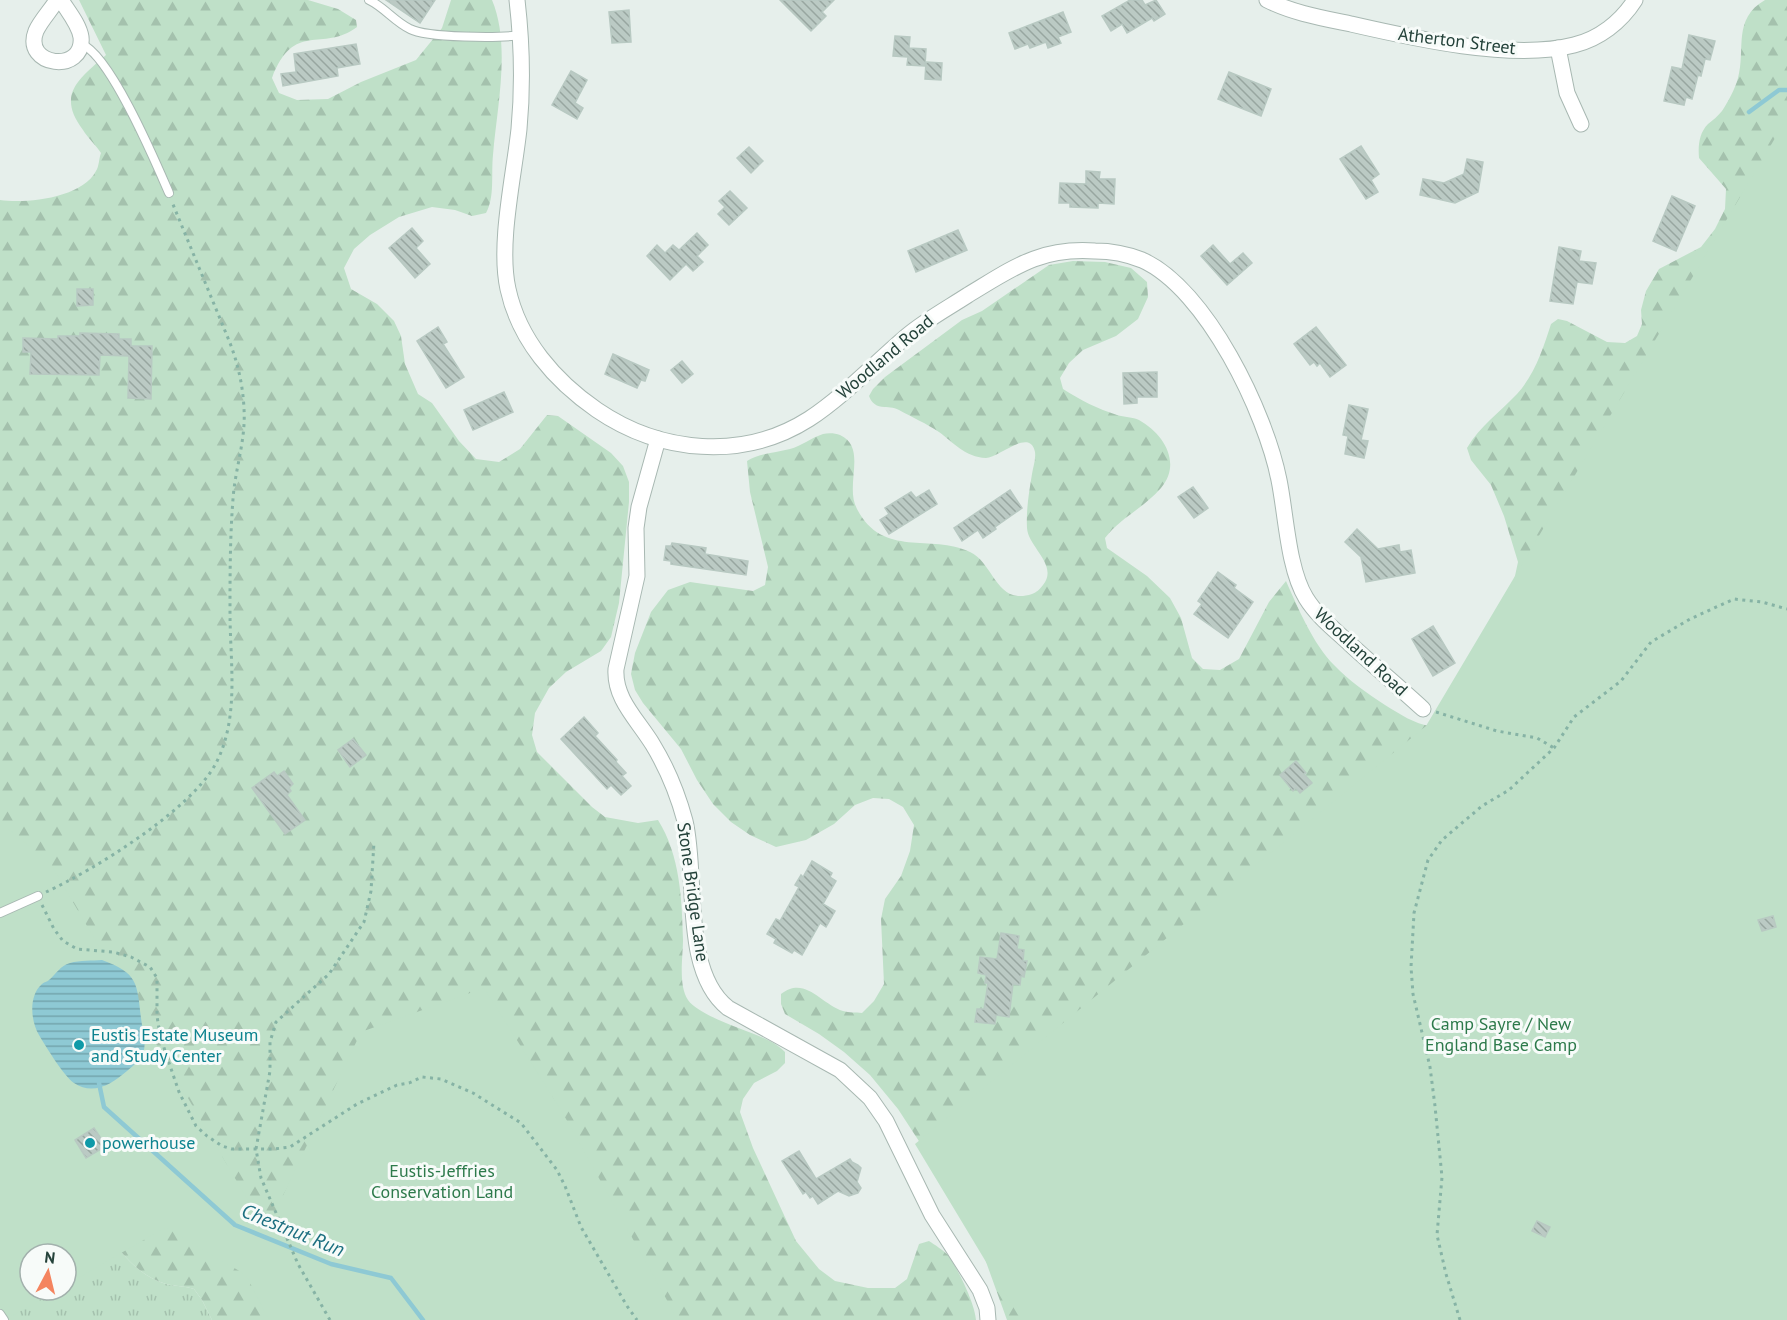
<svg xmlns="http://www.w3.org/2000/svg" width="1787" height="1320" viewBox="0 0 1787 1320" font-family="'PT Sans',sans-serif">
<defs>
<pattern id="grass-tufts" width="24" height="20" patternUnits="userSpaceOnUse" patternTransform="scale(1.5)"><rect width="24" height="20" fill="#bfe0c8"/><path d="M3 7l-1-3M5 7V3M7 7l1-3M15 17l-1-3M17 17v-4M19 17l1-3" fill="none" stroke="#a4c1ad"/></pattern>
<pattern id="forest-firs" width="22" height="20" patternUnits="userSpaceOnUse" patternTransform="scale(1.5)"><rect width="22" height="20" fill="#bfe0c8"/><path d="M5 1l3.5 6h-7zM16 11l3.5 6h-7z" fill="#a4c1ad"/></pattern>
<pattern id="water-rules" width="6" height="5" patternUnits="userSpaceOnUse" patternTransform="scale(1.5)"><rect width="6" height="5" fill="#8ec9d4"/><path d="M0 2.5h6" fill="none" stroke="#74a5ad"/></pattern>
<pattern id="building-back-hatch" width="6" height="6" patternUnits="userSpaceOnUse" patternTransform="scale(1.5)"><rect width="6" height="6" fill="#bbcac4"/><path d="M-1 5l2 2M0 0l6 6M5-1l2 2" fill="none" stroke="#98a6a0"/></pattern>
</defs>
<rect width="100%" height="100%" fill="#e6efeb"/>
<path fill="url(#grass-tufts)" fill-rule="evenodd" d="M0,1065L114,1243C127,1260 144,1278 166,1284C175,1286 185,1286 194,1289L202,1300L212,1320H0ZM30,1254H66V1290H30Z"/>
<g fill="url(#forest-firs)">
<path d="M79,0H308L338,9L356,20L357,27C322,53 294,20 272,78L279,93L297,100L328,99L361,82L416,60L442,28L451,0H492C511,45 497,107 493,155C491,174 495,197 486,213L472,216L455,210L432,207L399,217L370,235L354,249L344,268L351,289L377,304L394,321L401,336L405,364L418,394L432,403L459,441L476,459L499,462L520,449L547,415L558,416L611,453L623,466L629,482V502L619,603L611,637L601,651L566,672L549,688L535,713L532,735L537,752L592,807L605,817L638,823L658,820C680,855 682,899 683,940C683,957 678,985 688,1000C700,1017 751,1031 770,1041C776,1044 781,1048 785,1052V1063L777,1071L754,1083L743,1099L740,1112L753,1148L796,1241L819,1269L835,1281L868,1288H895L907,1279L919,1244L929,1241C935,1245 943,1250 948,1255C958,1269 975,1304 976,1320H212L202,1300L194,1289C185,1286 175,1286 166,1284C144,1278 127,1260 114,1243L0,889V200C26,204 82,198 96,171C99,167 99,158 101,153C95,144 88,138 83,130C56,94 79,79 106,55Z"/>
<path d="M1765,0H1787V1320H1007L981,1248L928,1155L898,1109L870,1075L844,1052L819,1034L785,1014L781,1004V994C805,975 821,1004 843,1011C849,1013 856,1012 862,1013L874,1001L884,984L881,919L885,899L901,876L910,851L914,825L903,807L889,799L873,798L855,805L834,824L806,840L776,847L750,835L731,822L713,804L697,780L681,749L643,703L635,690L631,674L635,653L651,612L668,590L690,582L753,591L765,585L768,567L750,492L747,461C759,453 775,453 790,449C801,446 811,438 823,434C828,433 835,433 840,435C868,448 844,485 857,509C883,559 931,533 970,552C994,563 996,606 1032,594C1037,592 1039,590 1043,585C1059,565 1028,547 1027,528C1026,510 1029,492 1032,474C1033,467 1036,460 1035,452C1030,427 999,458 986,458C965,457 954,443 939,432C927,424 912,417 899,410C888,404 875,412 869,396L873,389L885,377L962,320L982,311L1049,265L1073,261L1105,262L1131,268L1147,282L1148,297L1138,319L1116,336L1083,350L1069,363L1060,378L1063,389C1080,400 1098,409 1117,415C1124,417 1133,417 1139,420C1164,434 1182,463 1161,488C1145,507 1120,518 1105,538L1107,548L1147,576L1170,598L1181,618L1192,658L1203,669L1220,670L1239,659L1269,602L1286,581C1298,608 1313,644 1334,665C1349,681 1367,693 1385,705C1400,714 1414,724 1431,726L1510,599L1518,562L1504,516L1491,485L1471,460L1467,448C1480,426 1500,412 1517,394C1535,374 1543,349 1551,324L1558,319L1567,321L1607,342L1625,343L1637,336L1642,324L1641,310L1646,291L1659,269L1701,247L1715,229L1725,209L1726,189L1699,158C1698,146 1699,133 1708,124C1713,120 1718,116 1722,111C1728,102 1735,89 1738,78C1746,49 1732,19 1765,0Z"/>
</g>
<g fill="#bfe0c8">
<polygon points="1787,118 1787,1320 1021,1320 915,1144 1426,726"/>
<polygon points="0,822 50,863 266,1231 361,1032 484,988 561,1110 678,1320 269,1320 246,1275 166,1227 66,1285 66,1254 30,1254 30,1290 57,1290 10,1317 12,1320 0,1320"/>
</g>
<path fill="url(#water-rules)" d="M102,960C138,973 137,983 141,1018C142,1028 146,1040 144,1050C142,1059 134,1065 127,1071C112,1084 93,1096 74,1083C64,1076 46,1047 39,1035C31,1022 28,996 42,984C44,982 47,982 49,980C56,974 60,966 70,963C80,960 92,961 102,960Z"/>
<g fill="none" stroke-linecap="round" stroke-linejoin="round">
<g stroke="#8ec9d4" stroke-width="4.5">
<polyline points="1749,112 1779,90 1787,90"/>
<polyline points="99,1083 104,1107 235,1225 331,1264 391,1278 423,1320"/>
</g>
</g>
<g fill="url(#building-back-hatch)" stroke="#b8c9c2" stroke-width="1.5">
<polygon points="386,0 435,0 420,23"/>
<polygon points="780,0 834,0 822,12 826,16 811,31"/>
<polygon points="1130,0 1142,0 1145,5 1156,0 1165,14 1154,21 1152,18 1127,33 1122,24 1111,31 1102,16"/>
<polygon points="629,10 631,42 612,43 609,12"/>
<polygon points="1063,12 1071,32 1058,37 1061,43 1048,48 1046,42 1030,48 1028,44 1015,49 1009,33"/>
<polygon points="1689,35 1715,41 1710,60 1705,59 1701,76 1698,75 1692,99 1686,97 1684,105 1664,101 1672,67 1682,69"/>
<polygon points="895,36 910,37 909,48 926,49 925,66 907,65 908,57 893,56"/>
<polygon points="356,44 360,64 337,68 338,76 283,86 281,74 296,72 294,54"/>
<polygon points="926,62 942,63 941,80 925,79"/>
<polygon points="571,71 587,80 575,103 583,108 577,119 552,105"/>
<polygon points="1229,72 1271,89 1261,116 1218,99"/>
<polygon points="1361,146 1379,174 1371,180 1378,192 1366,199 1340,159"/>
<polygon points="749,147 763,161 751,173 737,158"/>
<polygon points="1467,159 1483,162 1478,192 1455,203 1420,195 1423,179 1444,183 1464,174"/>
<polygon points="1086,171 1100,172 1099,179 1115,179 1114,204 1098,203 1098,208 1070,207 1070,203 1059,203 1060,183 1086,184"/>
<polygon points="730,191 747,208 729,225 718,214 725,207 719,201"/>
<polygon points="1672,196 1695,206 1676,251 1653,241"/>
<polygon points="412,228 423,241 416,248 430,264 415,278 389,248"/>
<polygon points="958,230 967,250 916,272 908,251"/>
<polygon points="697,233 708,245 697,256 703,262 693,271 686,264 670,280 647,256 657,245 665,253 673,245 679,250"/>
<polygon points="1213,245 1230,264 1243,253 1252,263 1227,285 1201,256"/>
<polygon points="1559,247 1581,251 1579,261 1596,263 1592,284 1577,282 1573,304 1550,301"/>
<polygon points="77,289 93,289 93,305 77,306"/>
<polygon points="438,327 447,342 443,344 464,377 446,388 417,341"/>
<polygon points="1316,327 1346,365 1330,377 1320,363 1317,366 1314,362 1310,365 1294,344"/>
<polygon points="80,333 119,334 119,339 131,339 131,346 152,346 151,399 128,398 129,356 100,355 99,375 30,374 31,352 23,352 23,338 58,339 58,336 80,336"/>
<polygon points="613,354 649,370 645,381 641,380 637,388 605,374"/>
<polygon points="682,361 693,374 682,383 671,370"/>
<polygon points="1157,372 1157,397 1137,397 1137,403 1124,404 1123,373"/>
<polygon points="504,392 513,412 473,430 464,410"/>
<polygon points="1349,405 1368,409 1361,440 1368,441 1364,458 1345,454 1348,436 1343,435"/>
<polygon points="1193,487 1208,508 1194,518 1178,497"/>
<polygon points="929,490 937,504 889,534 880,520 889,514 885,508 911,492 916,498"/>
<polygon points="1010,490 1022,508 995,527 996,529 983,538 978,530 962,541 954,528"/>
<polygon points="1357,529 1378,549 1399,545 1400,552 1411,550 1415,573 1366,582 1361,557 1345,542"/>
<polygon points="672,543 706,548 705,554 748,561 746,575 671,564 671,561 664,560 666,546 671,546"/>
<polygon points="1218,572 1236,585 1234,588 1253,602 1228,638 1194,614 1202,604 1198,601"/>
<polygon points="1433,626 1455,663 1433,676 1412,639"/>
<polygon points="584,717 598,733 595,736 617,760 616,762 626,773 622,776 631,786 621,795 611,785 607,789 561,739"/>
<polygon points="353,739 366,755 350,767 338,750"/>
<polygon points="1296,761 1306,773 1304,774 1312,783 1300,793 1296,788 1293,791 1280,775"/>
<polygon points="284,771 293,784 289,788 291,791 287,795 305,820 285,834 252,788 274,772 277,776"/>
<polygon points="812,861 832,873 830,877 836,881 823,904 835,911 826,927 820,923 802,955 794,950 792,953 774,943 776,939 767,934 776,919 780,921 799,887 795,885 801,875 803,877"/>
<polygon points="1773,916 1776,927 1762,931 1758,920"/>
<polygon points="1001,933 1019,936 1017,949 1024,950 1023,961 1027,961 1024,977 1021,976 1020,985 1013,984 1009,1017 996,1015 995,1024 975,1022 977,1009 984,1009 988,983 985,983 986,975 978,973 980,957 997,959"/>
<polygon points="94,1128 106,1146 86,1158 75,1140"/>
<polygon points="799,1151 816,1179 850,1159 852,1162 858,1165 861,1168 857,1182 861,1188 858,1193 849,1196 838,1191 818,1204 813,1196 810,1198 806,1192 803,1194 782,1161"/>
<polygon points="1537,1221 1550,1227 1545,1237 1532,1231"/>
</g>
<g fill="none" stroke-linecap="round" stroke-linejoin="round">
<g stroke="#a8b8b2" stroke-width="10">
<g id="service">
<path d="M369,0C384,7 395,22 410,29C427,38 500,38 521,35"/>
<path d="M81,44C110,54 156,163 169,193"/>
<polyline points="0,913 38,896"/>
<polyline points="0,1314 4,1320"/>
</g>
</g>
<g stroke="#a8b8b2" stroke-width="17">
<g id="minor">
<path d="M57,0C51,10 41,20 36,31C22,67 85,74 81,37C79,24 67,10 61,0"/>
<path d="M517,0C522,43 523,86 519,129C514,176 498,244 508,289C519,340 555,381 597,410C660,453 743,461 809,419C844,396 876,362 908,335C926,320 948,308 968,295C1013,268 1040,247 1095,251C1111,251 1127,254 1142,260C1207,289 1266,414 1279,480C1286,514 1288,569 1306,598C1317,616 1335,630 1350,644C1374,666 1399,687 1423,709"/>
<path d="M1267,0C1293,13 1322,18 1351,24C1412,38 1512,61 1574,45C1599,39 1621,22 1635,0"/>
<polyline points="1558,48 1567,93 1581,124"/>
<path d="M658,439L639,507L636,528L637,576L616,669C614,699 638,720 653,745C667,768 678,795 685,821C698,875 681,971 728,1008L840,1070L870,1098L886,1121L932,1215L980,1290L987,1308L988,1320"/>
</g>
</g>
<g stroke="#86b3a5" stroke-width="3" stroke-dasharray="3 4.5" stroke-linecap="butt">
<polyline points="1436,712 1497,731 1537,738 1554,748"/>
<path d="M46,892C94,870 189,811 215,765C240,719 230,663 230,613C230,575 230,537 233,499C235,469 246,440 244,409C243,386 238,364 230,343L172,202"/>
<polyline points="42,905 54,929 63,941 77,949 113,952 131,957 150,967 157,978 157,1016 160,1035 166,1054 179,1092 196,1126 207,1136 222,1146 232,1149 274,1149 290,1147 357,1104 397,1085 409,1083 422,1077 441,1079 473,1093 521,1123 557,1170 565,1186 581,1227 627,1306 637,1320"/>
<polyline points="330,1320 298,1264 261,1178 256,1149 270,1071 270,1042 276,1022 329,974 364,922 371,891 374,842"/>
<polyline points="1460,1320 1446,1274 1437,1235 1442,1177 1435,1106 1430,1067 1413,994 1411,967 1414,913 1428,860 1442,840 1482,806 1509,790 1554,748 1574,717 1621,681 1651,642 1690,619 1734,599 1762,602 1787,609"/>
</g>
<use href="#service" stroke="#fff" stroke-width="8"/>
<use href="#minor" stroke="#fff" stroke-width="15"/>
</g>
<g fill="#0f9aa8" stroke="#f7fbf9" stroke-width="2">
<circle cx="79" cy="1045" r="6"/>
<circle cx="90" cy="1143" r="6"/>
</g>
<g text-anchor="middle" stroke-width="6" stroke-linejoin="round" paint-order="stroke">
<g font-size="18" fill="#24423a" stroke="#f7fbf9">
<text transform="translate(1457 41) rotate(7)" y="6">Atherton Street</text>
<text transform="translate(885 357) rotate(-40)" y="6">Woodland Road</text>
<text transform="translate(1361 652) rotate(43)" y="6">Woodland Road</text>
<text transform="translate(693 892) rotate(82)" y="6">Stone Bridge Lane</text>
</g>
<g font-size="18" fill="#2d7a4b" stroke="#f7fbf9">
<text x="1501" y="1030">Camp Sayre / New<tspan x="1501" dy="21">England Base Camp</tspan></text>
<text x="442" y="1177">Eustis-Jeffries<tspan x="442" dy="21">Conservation Land</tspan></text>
</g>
<g font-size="18" fill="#0d838f" stroke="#f7fbf9" text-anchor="start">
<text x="91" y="1041">Eustis Estate Museum<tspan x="91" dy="21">and Study Center</tspan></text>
<text x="102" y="1149">powerhouse</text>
</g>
<g font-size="20" font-style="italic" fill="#1c6f80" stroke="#f7fbf9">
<text transform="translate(293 1230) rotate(22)" y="7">Chestnut Run</text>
</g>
</g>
<g transform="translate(48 1272) rotate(7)"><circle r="28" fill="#f7fbf9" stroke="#a3b1ad" stroke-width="1.5"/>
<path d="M0-4.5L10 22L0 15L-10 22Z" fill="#f4845f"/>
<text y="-9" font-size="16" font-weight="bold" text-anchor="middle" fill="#24423a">N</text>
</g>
</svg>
